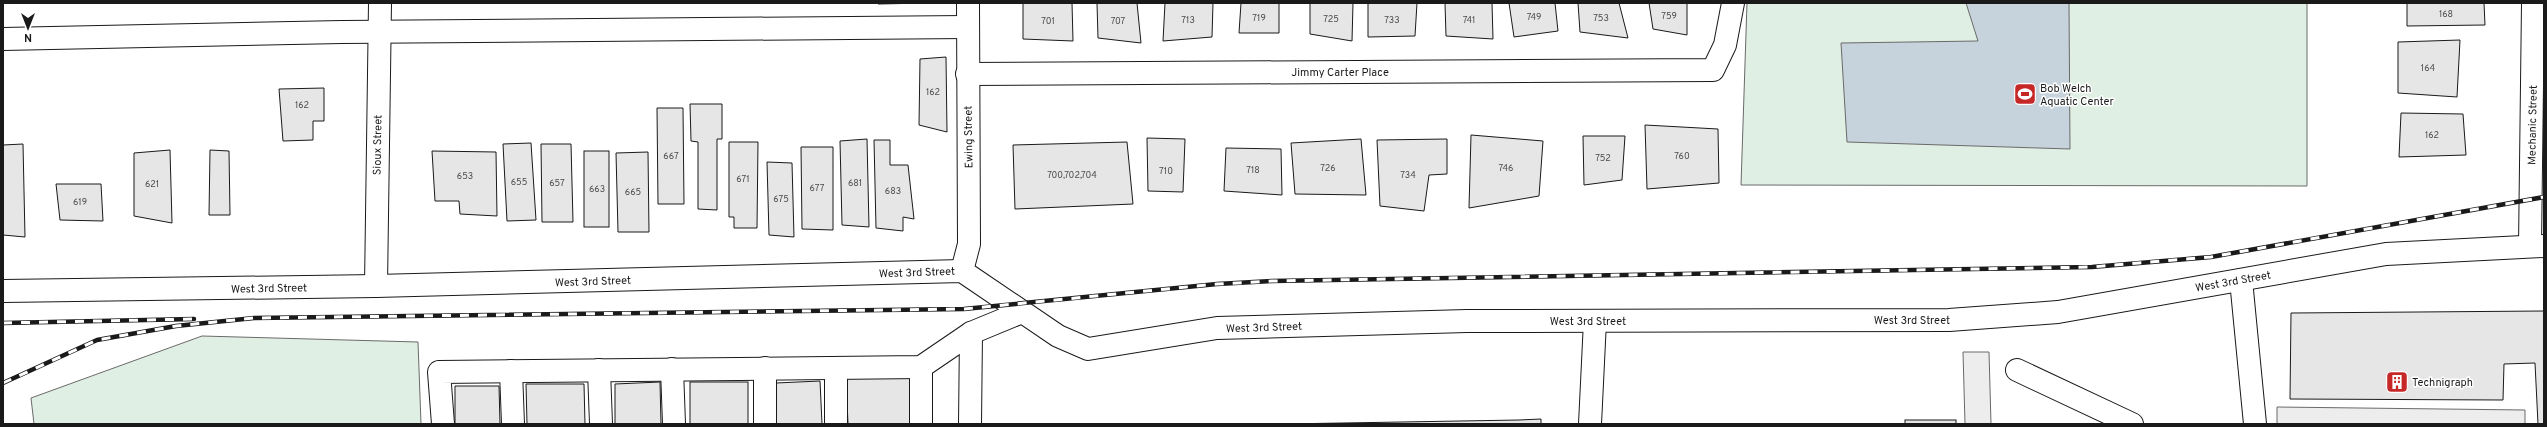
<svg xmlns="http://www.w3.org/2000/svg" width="2547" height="427" viewBox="0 0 2547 427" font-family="Overpass,sans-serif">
<rect width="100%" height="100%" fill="#fff"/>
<g fill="#e0efe3" stroke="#6a6a6a">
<polygon points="1747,3 2307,3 2307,186 1741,185"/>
<polygon points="202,336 418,342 421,424 34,424 31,398"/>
</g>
<g fill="#ededed" stroke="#6a6a6a">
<polygon points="1963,352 1989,352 1991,424 1965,424"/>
<polygon points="2277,407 2525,410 2525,424 2277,424"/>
</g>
<polygon fill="#c6d2dc" stroke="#6a6a6a" points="1966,3 2069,3 2070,149 1847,142 1841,43 1978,41"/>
<g fill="#e6e6e6" stroke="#1a1a1a">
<polygon points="878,3 927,3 878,4"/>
<polygon points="1023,3 1072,3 1073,41 1023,39"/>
<polygon points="1097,3 1137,3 1141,43 1098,38"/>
<polygon points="1165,3 1213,3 1212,37 1163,41"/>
<polygon points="1241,3 1279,3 1279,33 1239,33"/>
<polygon points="1310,3 1353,3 1352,41 1310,34"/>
<polygon points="1368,3 1417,3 1415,36 1368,37"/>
<polygon points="1445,3 1492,3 1493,39 1446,36"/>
<polygon points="1509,3 1555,3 1558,31 1514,37"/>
<polygon points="1578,3 1619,3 1628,38 1580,32"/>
<polygon points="1649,3 1687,3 1687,35 1653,29"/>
<polygon points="2407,3 2484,3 2485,25 2407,26"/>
<polygon points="2460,40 2457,97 2398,93 2398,42"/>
<polygon points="946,57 947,132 919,125 920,59"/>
<polygon points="324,88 324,121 313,121 313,140 283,141 279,89"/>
<polygon points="690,104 722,104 722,139 717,139 717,210 698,209 698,142 691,141"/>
<polygon points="657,108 683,108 684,204 658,204"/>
<polygon points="2401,113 2463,114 2466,155 2399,157"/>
<polygon points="1645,125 1718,129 1719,183 1647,189"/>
<polygon points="1471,135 1543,141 1539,196 1469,208"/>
<polygon points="1583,136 1625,136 1622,180 1584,185"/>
<polygon points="1147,138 1185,139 1183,192 1148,191"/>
<polygon points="867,139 869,227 842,225 840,141"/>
<polygon points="1361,139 1366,195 1295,194 1291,143"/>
<polygon points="1447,139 1447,174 1429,175 1424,211 1380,206 1377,140"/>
<polygon points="874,140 890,140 890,165 908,165 914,219 903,217 903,231 876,228"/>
<polygon points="729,142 758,142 757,228 734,228 734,217 729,217"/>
<polygon points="1127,142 1133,204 1015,209 1013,145"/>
<polygon points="531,143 536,220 507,221 503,144"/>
<polygon points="23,144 25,237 3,235 3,145"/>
<polygon points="541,144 571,144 573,222 542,222"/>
<polygon points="801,147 833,147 833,230 802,229"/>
<polygon points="1226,148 1281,149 1282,195 1224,191"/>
<polygon points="170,150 172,223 134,216 134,153"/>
<polygon points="210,150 229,151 230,215 209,215"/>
<polygon points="432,151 496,152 497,216 460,214 459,201 435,201"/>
<rect x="584" y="151" width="25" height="76"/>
<polygon points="648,152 649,232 618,232 616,153"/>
<polygon points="767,162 792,163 794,237 769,235"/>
<polygon points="56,184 101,184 103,221 60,220"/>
<polygon points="2544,311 2544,424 2538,424 2535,363 2504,364 2503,400 2290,399 2291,313"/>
<polygon points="846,378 911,378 911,424 848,424"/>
<polygon points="820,381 822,424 776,424 776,383"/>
<polygon points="660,382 661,424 615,424 615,384"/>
<rect x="690" y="382" width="58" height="42"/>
<polygon points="526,384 584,384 585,424 527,424"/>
<polygon points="455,386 499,386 500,424 455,424"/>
<polygon points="1541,419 1541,424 1284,424 1519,420"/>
<rect x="1905" y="420" width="51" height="4"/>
</g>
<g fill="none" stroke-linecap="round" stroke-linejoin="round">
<g stroke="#1a1a1a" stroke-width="24">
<g id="minor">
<polyline points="3,39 342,32 967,27"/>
<polyline points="967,74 1713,70 1725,45 1733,3"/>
<polyline points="2530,246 2533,3"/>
<polyline points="962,271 969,244 968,3"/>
<polyline points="2241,280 2255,424"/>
<polyline points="376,286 380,3"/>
<polyline points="3,291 376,286 962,271 1058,336 1088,349 1217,328 1467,321 1949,320 2058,312 2386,254 2544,246"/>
<polyline points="921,367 921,424"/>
<polyline points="836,368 836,424"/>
<polyline points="672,369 674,424"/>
<polyline points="599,370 601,424"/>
<polyline points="2017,370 2132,424"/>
<polyline points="511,371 513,424"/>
<polyline points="443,424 439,372 921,367 971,333 1022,312"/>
<polyline points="765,424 765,368"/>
<polyline points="970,424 971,333"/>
<polyline points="1590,424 1595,321"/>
</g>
</g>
<use href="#minor" stroke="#fff" stroke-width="22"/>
<g stroke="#1a1a1a" stroke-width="4.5">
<g id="rail">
<polyline points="3,323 194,319"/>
<polyline points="3,383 97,340 176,326 254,318 964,309 1217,284 1272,281 2092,267 2211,257 2544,197"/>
</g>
</g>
<use href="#rail" stroke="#fff" stroke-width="3" stroke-dasharray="9" stroke-linecap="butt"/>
</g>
<defs>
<g id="stadium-square" transform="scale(1.15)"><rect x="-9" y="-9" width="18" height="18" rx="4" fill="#c62828" stroke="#fff"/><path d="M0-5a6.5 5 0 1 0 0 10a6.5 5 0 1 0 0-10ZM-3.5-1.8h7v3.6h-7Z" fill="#fff"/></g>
<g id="building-square" transform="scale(1.15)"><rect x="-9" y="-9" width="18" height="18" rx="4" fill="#c62828" stroke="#fff"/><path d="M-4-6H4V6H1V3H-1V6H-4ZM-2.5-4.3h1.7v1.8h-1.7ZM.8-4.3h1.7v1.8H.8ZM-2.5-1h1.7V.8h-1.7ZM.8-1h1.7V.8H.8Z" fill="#fff"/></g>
</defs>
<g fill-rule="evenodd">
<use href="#stadium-square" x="2025" y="94"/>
<use href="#building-square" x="2397" y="382"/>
</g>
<g text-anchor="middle" stroke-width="3" stroke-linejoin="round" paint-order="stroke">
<g font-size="9" fill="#4d4d4d">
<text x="2446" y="17">168</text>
<text x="1669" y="19">759</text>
<text x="1534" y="20">749</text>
<text x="1259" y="21">719</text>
<text x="1601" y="21">753</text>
<text x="1331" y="22">725</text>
<text x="1188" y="23">713</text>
<text x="1392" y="23">733</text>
<text x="1469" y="23">741</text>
<text x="1048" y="24">701</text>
<text x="1118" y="24">707</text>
<text x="2428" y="71">164</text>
<text x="933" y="95">162</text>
<text x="302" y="108">162</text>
<text x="2432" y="138">162</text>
<text x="671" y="159">667</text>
<text x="1682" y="159">760</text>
<text x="1603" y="161">752</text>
<text x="1328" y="171">726</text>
<text x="1506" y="171">746</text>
<text x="1253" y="173">718</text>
<text x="1166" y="174">710</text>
<text x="1072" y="178">700,702,704</text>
<text x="1408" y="178">734</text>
<text x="465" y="179">653</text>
<text x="743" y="182">671</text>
<text x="519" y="185">655</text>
<text x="557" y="186">657</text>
<text x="855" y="186">681</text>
<text x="152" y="187">621</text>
<text x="817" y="191">677</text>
<text x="597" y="192">663</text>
<text x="893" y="194">683</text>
<text x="633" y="195">665</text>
<text x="781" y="202">675</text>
<text x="80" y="205">619</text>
</g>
<g font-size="11" fill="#1a1a1a" stroke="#fff">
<text x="1340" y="76">Jimmy Carter Place</text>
<text transform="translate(2532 125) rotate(-89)" y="4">Mechanic Street</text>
<text transform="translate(968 137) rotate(-91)" y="4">Ewing Street</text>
<text transform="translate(377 145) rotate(-89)" y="4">Sioux Street</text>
<text transform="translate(917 272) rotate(-2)" y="4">West 3rd Street</text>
<text transform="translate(593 281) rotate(-2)" y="4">West 3rd Street</text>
<text transform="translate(2233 281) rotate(-10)" y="4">West 3rd Street</text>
<text transform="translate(269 288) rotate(-1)" y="4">West 3rd Street</text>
<text x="1912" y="324">West 3rd Street</text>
<text x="1588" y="325">West 3rd Street</text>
<text transform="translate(1264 327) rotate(-2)" y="4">West 3rd Street</text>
</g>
<g font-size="11" fill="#1a1a1a" stroke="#fff" text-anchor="start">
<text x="2040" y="92">Bob Welch<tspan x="2040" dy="13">Aquatic Center</tspan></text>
<text x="2412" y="386">Technigraph</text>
</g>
</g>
<rect width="2547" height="427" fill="none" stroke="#1a1a1a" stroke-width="8"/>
<g transform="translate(28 28) rotate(180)" stroke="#ffffff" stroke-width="3" paint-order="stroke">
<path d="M0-3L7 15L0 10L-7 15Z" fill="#1a1a1a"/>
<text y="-6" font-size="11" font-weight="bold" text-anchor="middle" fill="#1a1a1a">N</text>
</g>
</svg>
